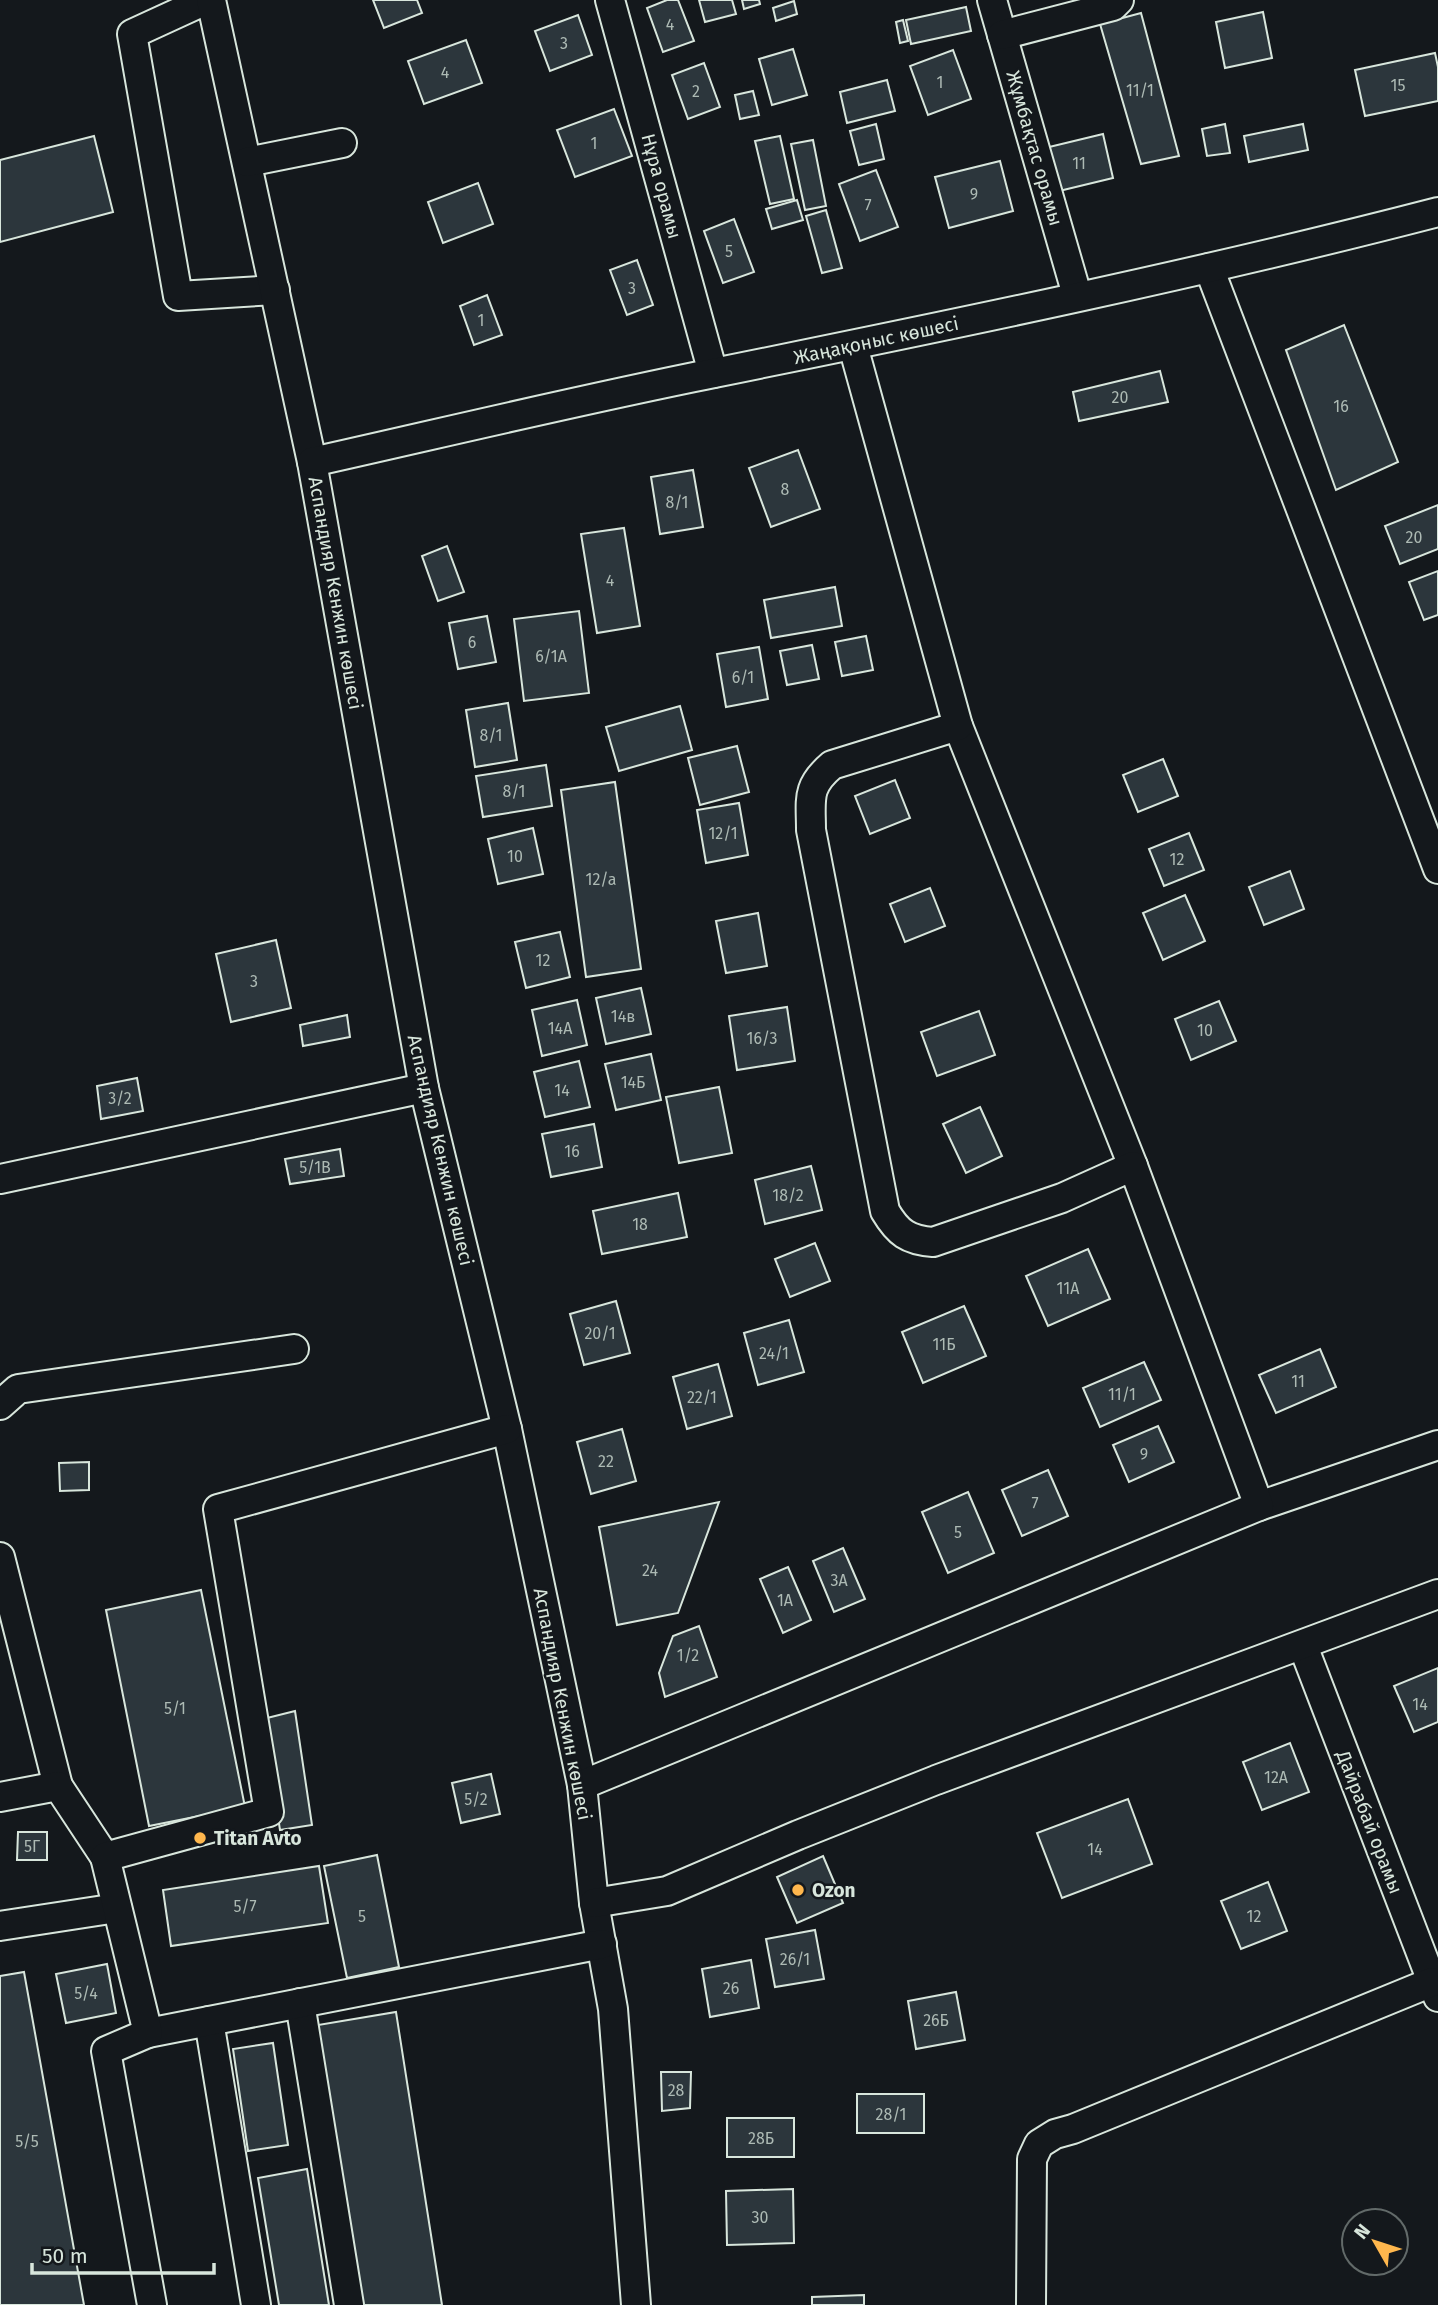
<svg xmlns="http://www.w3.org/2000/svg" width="1438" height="2305" viewBox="0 0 1438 2305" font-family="'Fira Sans',sans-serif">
<rect width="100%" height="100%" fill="#14181c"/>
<g fill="#2c363c" stroke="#d8e6dc" stroke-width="2">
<polygon points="373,0 417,0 422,13 384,28"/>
<polygon points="667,0 678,0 694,41 663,52 647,8"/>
<polygon points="699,0 732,0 736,14 705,22"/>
<polygon points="742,0 759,0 760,4 744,9"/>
<polygon points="794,1 797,14 776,21 773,8"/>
<polygon points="966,7 971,31 911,44 906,20"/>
<polygon points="1263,12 1272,58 1225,68 1216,22"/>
<polygon points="1141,13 1179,156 1141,164 1100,24"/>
<polygon points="578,15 592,55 550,71 535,31"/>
<polygon points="903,20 908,41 900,43 896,22"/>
<polygon points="466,40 482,83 424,104 408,61"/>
<polygon points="793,49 807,95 772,105 759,59"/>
<polygon points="953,50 971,99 928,115 910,66"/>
<polygon points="1435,53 1438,67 1438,101 1365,116 1355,70"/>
<polygon points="704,63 720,107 688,119 672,75"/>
<polygon points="887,80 895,111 847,123 840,92"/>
<polygon points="753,91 759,115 740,119 735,95"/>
<polygon points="614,109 632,156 575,177 557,130"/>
<polygon points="876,124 884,159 859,165 850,131"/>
<polygon points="1225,124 1230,153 1207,156 1202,129"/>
<polygon points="1303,124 1308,150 1249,162 1244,136"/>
<polygon points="1103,134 1113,178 1055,192 1045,148"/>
<polygon points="94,136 113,212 0,242 0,160"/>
<polygon points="780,136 794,199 770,204 755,141"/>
<polygon points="813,140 826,206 805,210 791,144"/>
<polygon points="1000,161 1013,211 949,228 935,177"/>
<polygon points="876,170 898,227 860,241 839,184"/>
<polygon points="478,183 493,224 443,243 428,202"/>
<polygon points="797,200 803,220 772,229 766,209"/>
<polygon points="826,210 842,268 822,273 806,216"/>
<polygon points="734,219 754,272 723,283 704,231"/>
<polygon points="637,260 653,305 627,315 610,270"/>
<polygon points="487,295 502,335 474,345 460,306"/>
<polygon points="1344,325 1398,462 1336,490 1286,350"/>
<polygon points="1160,371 1168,402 1079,421 1073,392"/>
<polygon points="798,450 820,509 771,527 749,468"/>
<polygon points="693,470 703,527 660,534 651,477"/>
<polygon points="1438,505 1438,549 1400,564 1385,526"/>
<polygon points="624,528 640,626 597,633 581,534"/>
<polygon points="447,546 464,592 438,601 422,556"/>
<polygon points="1438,571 1438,615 1424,620 1409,582"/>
<polygon points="835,587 842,626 771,638 764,600"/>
<polygon points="579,611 589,693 524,701 514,619"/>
<polygon points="487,616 496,662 458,669 449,623"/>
<polygon points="866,636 873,670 842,676 835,642"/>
<polygon points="812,645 819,679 787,685 780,651"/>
<polygon points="759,647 768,699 726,707 717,654"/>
<polygon points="508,703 517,760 475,767 466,710"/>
<polygon points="680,706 692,750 619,771 606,727"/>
<polygon points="737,746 749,792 700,805 688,758"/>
<polygon points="1163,759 1178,796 1138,812 1123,775"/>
<polygon points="546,765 552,806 483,817 476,776"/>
<polygon points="895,780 910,818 870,834 855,796"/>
<polygon points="615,782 641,969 586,977 561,790"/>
<polygon points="739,803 748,855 706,863 697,810"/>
<polygon points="533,828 543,874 498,884 488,839"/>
<polygon points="1189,833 1204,870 1164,886 1149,849"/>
<polygon points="1290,871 1304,909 1264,925 1249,887"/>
<polygon points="930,888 945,926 905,942 890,904"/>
<polygon points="1185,895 1205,941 1163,960 1143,913"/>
<polygon points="758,913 767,966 726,973 716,921"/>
<polygon points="560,932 570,977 526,988 515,942"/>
<polygon points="276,940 291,1008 231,1022 216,954"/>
<polygon points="641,988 651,1034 606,1044 596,998"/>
<polygon points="577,1000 587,1045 542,1056 532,1010"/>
<polygon points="1219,1001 1236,1041 1191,1060 1175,1019"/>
<polygon points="787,1007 795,1061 737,1070 729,1016"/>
<polygon points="979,1011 995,1055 937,1076 921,1032"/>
<polygon points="347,1015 350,1037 303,1046 300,1025"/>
<polygon points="651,1054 661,1100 616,1110 605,1064"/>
<polygon points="579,1061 590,1107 545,1117 534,1072"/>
<polygon points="137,1078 143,1111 101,1119 97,1086"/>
<polygon points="719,1087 732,1153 679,1163 666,1097"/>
<polygon points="980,1107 1002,1156 966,1173 943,1124"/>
<polygon points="594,1124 602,1167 551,1177 542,1134"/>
<polygon points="340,1149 344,1176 290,1184 285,1159"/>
<polygon points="811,1166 822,1210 765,1224 755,1180"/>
<polygon points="678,1193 687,1237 602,1254 593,1211"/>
<polygon points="815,1243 830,1281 790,1297 775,1259"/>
<polygon points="1088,1249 1110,1299 1048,1326 1026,1276"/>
<polygon points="616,1301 630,1353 584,1365 570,1314"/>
<polygon points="964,1306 986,1356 923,1383 902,1332"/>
<polygon points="789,1320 804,1372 758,1385 744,1333"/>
<polygon points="1320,1349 1336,1387 1276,1413 1259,1375"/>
<polygon points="1144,1362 1161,1400 1100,1427 1083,1388"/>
<polygon points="718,1364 732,1416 687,1429 673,1377"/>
<polygon points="1158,1426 1174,1462 1129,1482 1113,1445"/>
<polygon points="622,1429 636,1481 591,1494 577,1442"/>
<polygon points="89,1462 89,1490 60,1491 59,1463"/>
<polygon points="1048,1470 1068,1516 1022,1536 1002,1490"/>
<polygon points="968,1492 994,1553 948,1573 922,1512"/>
<polygon points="719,1502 678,1613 617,1625 599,1527"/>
<polygon points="843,1548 865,1599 834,1612 813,1561"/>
<polygon points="788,1567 811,1620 783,1633 760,1579"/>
<polygon points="201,1590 245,1807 149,1826 106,1610"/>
<polygon points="699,1626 717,1677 665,1697 659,1673 673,1636"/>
<polygon points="1438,1668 1438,1722 1414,1732 1394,1686"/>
<polygon points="295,1711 312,1825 280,1830 263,1719"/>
<polygon points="1290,1743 1309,1792 1262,1810 1243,1762"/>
<polygon points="491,1774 500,1814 461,1823 452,1783"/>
<polygon points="1128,1799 1152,1864 1062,1898 1037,1833"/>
<polygon points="18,1832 47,1832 47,1860 17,1860"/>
<polygon points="377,1855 399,1967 347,1978 324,1866"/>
<polygon points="823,1856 843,1903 797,1923 777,1877"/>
<polygon points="319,1866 328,1923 171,1946 163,1890"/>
<polygon points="1268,1882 1287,1931 1241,1949 1221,1901"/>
<polygon points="815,1930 824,1979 775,1987 766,1939"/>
<polygon points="751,1960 759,2008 710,2017 702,1969"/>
<polygon points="107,1964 116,2013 66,2023 56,1974"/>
<polygon points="24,1972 84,2305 0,2305 0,1976"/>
<polygon points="956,1992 965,2040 916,2049 908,2001"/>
<polygon points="396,2012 442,2305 363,2305 318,2025"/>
<polygon points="273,2043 288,2145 248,2151 233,2049"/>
<polygon points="661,2072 691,2072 690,2108 662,2111"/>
<rect x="857" y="2094" width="67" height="39"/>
<rect x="727" y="2118" width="67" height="39"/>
<polygon points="307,2169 329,2305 279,2305 258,2178"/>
<polygon points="793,2189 794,2243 727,2245 726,2191"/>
<polygon points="864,2295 864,2305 812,2305 812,2297"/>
</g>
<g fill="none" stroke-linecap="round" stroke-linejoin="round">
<g stroke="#d8e6dc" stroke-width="32">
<g id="minor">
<polyline points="206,0 132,34 178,296 275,290"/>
<polyline points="211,0 312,462 424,1088 507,1429 582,1785 594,1903 613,2009 636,2305"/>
<polyline points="610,0 713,373"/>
<polyline points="992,0 1077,295"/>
<polyline points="1002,35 1113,6 1119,0"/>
<polyline points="247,162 342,143"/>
<polyline points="1209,268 1438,869"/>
<path d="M312,462C446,432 579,400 714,373C956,324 1199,274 1438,212"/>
<polyline points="958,726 1133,1166"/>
<polyline points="0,1179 424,1088"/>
<polyline points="0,1405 18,1389 294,1349"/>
<polyline points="1259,1506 1438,1445"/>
<polyline points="0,1557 58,1786"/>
<polyline points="1303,1646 1438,1997"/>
<path d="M582,1785L1259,1506L1133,1166L1062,1198L933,1242C908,1240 898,1233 885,1211L811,830C811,799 806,787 832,765L958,726L853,346"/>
<polyline points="0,1797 58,1786 105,1857"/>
<polyline points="594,1903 667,1891 798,1835 936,1780 1438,1594"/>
<polyline points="0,1926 117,1908"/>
<polyline points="300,2003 349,2305"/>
<polyline points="209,2021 256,2305"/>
<polyline points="148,2033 602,1944"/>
<polyline points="152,2305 106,2051 148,2033 105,1857 269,1812 218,1509 507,1429"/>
<polyline points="1031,2305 1032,2159 1039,2144 1055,2134 1073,2129 1432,1982"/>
</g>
</g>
<use href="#minor" stroke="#14181c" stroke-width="28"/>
</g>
<g fill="#ffb74d" stroke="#14181c" stroke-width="2.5">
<circle cx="200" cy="1838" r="7"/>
<circle cx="798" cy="1890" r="7"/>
</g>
<g text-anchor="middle" stroke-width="5" stroke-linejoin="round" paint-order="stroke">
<g font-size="16" fill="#adbab4">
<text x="670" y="30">4</text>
<text x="564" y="49">3</text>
<text x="445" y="78">4</text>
<text x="940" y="88">1</text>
<text x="1398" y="91">15</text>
<text x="1140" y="96">11/1</text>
<text x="696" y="97">2</text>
<text x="594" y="149">1</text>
<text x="1079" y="169">11</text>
<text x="974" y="200">9</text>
<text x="868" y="211">7</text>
<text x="729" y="257">5</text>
<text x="632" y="294">3</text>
<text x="481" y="326">1</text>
<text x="1120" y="403">20</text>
<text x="1341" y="412">16</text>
<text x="785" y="495">8</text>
<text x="677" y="508">8/1</text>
<text x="1414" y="543">20</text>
<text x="610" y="586">4</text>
<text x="472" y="648">6</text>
<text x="551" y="662">6/1А</text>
<text x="743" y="683">6/1</text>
<text x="491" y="741">8/1</text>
<text x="514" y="797">8/1</text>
<text x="723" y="839">12/1</text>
<text x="515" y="862">10</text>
<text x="1177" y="865">12</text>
<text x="601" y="885">12/а</text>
<text x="543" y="966">12</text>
<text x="254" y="987">3</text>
<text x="623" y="1022">14в</text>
<text x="560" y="1034">14А</text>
<text x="1205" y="1036">10</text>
<text x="762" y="1044">16/3</text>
<text x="633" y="1088">14Б</text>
<text x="562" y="1096">14</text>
<text x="120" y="1104">3/2</text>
<text x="572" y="1157">16</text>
<text x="315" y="1173">5/1В</text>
<text x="788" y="1201">18/2</text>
<text x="640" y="1230">18</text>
<text x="1068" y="1294">11А</text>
<text x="600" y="1339">20/1</text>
<text x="944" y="1350">11Б</text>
<text x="774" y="1359">24/1</text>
<text x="1298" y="1387">11</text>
<text x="1122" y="1400">11/1</text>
<text x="702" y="1403">22/1</text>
<text x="1144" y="1460">9</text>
<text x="606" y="1467">22</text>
<text x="1035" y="1509">7</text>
<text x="958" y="1538">5</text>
<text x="650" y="1576">24</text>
<text x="839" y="1586">3А</text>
<text x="785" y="1606">1А</text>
<text x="688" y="1661">1/2</text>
<text x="1420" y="1710">14</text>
<text x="175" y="1714">5/1</text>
<text x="1276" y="1783">12А</text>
<text x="476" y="1805">5/2</text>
<text x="32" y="1852">5Г</text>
<text x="1095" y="1855">14</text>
<text x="245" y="1912">5/7</text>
<text x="362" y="1922">5</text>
<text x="1254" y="1922">12</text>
<text x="795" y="1965">26/1</text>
<text x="731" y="1994">26</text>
<text x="86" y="1999">5/4</text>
<text x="936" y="2026">26Б</text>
<text x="676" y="2096">28</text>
<text x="891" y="2120">28/1</text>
<text x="761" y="2144">28Б</text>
<text x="27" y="2147">5/5</text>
<text x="760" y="2223">30</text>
</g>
<g font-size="19" fill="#d8e6dc" stroke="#14181c">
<text transform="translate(1035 148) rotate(74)" y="7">Жұмбақтас орамы</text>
<text transform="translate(662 186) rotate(75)" y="7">Нұра орамы</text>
<text transform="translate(876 340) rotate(-12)" y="7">Жаңақоныс көшесі</text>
<text transform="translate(336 593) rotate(80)" y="7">Аспандияр Кенжин көшесі</text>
<text transform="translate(441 1150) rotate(77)" y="7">Аспандияр Кенжин көшесі</text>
<text transform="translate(563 1704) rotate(79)" y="7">Аспандияр Кенжин көшесі</text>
<text transform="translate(1370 1822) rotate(69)" y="7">Дайрабай орамы</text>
</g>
<g font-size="19" font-weight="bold" fill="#d8e6dc" stroke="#14181c" text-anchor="start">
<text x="214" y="1845">Titan Avto</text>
<text x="812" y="1897">Ozon</text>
</g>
</g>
<g transform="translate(1375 2242) rotate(309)"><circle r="33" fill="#14181c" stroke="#626a69" stroke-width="2"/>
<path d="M0-5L12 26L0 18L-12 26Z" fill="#ffb74d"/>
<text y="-10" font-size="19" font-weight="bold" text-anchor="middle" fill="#d8e6dc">N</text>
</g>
<path d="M32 2263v10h182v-10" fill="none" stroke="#d8e6dc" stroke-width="3.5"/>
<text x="42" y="2263" font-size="21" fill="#d8e6dc" stroke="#14181c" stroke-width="5" paint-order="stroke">50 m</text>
</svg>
